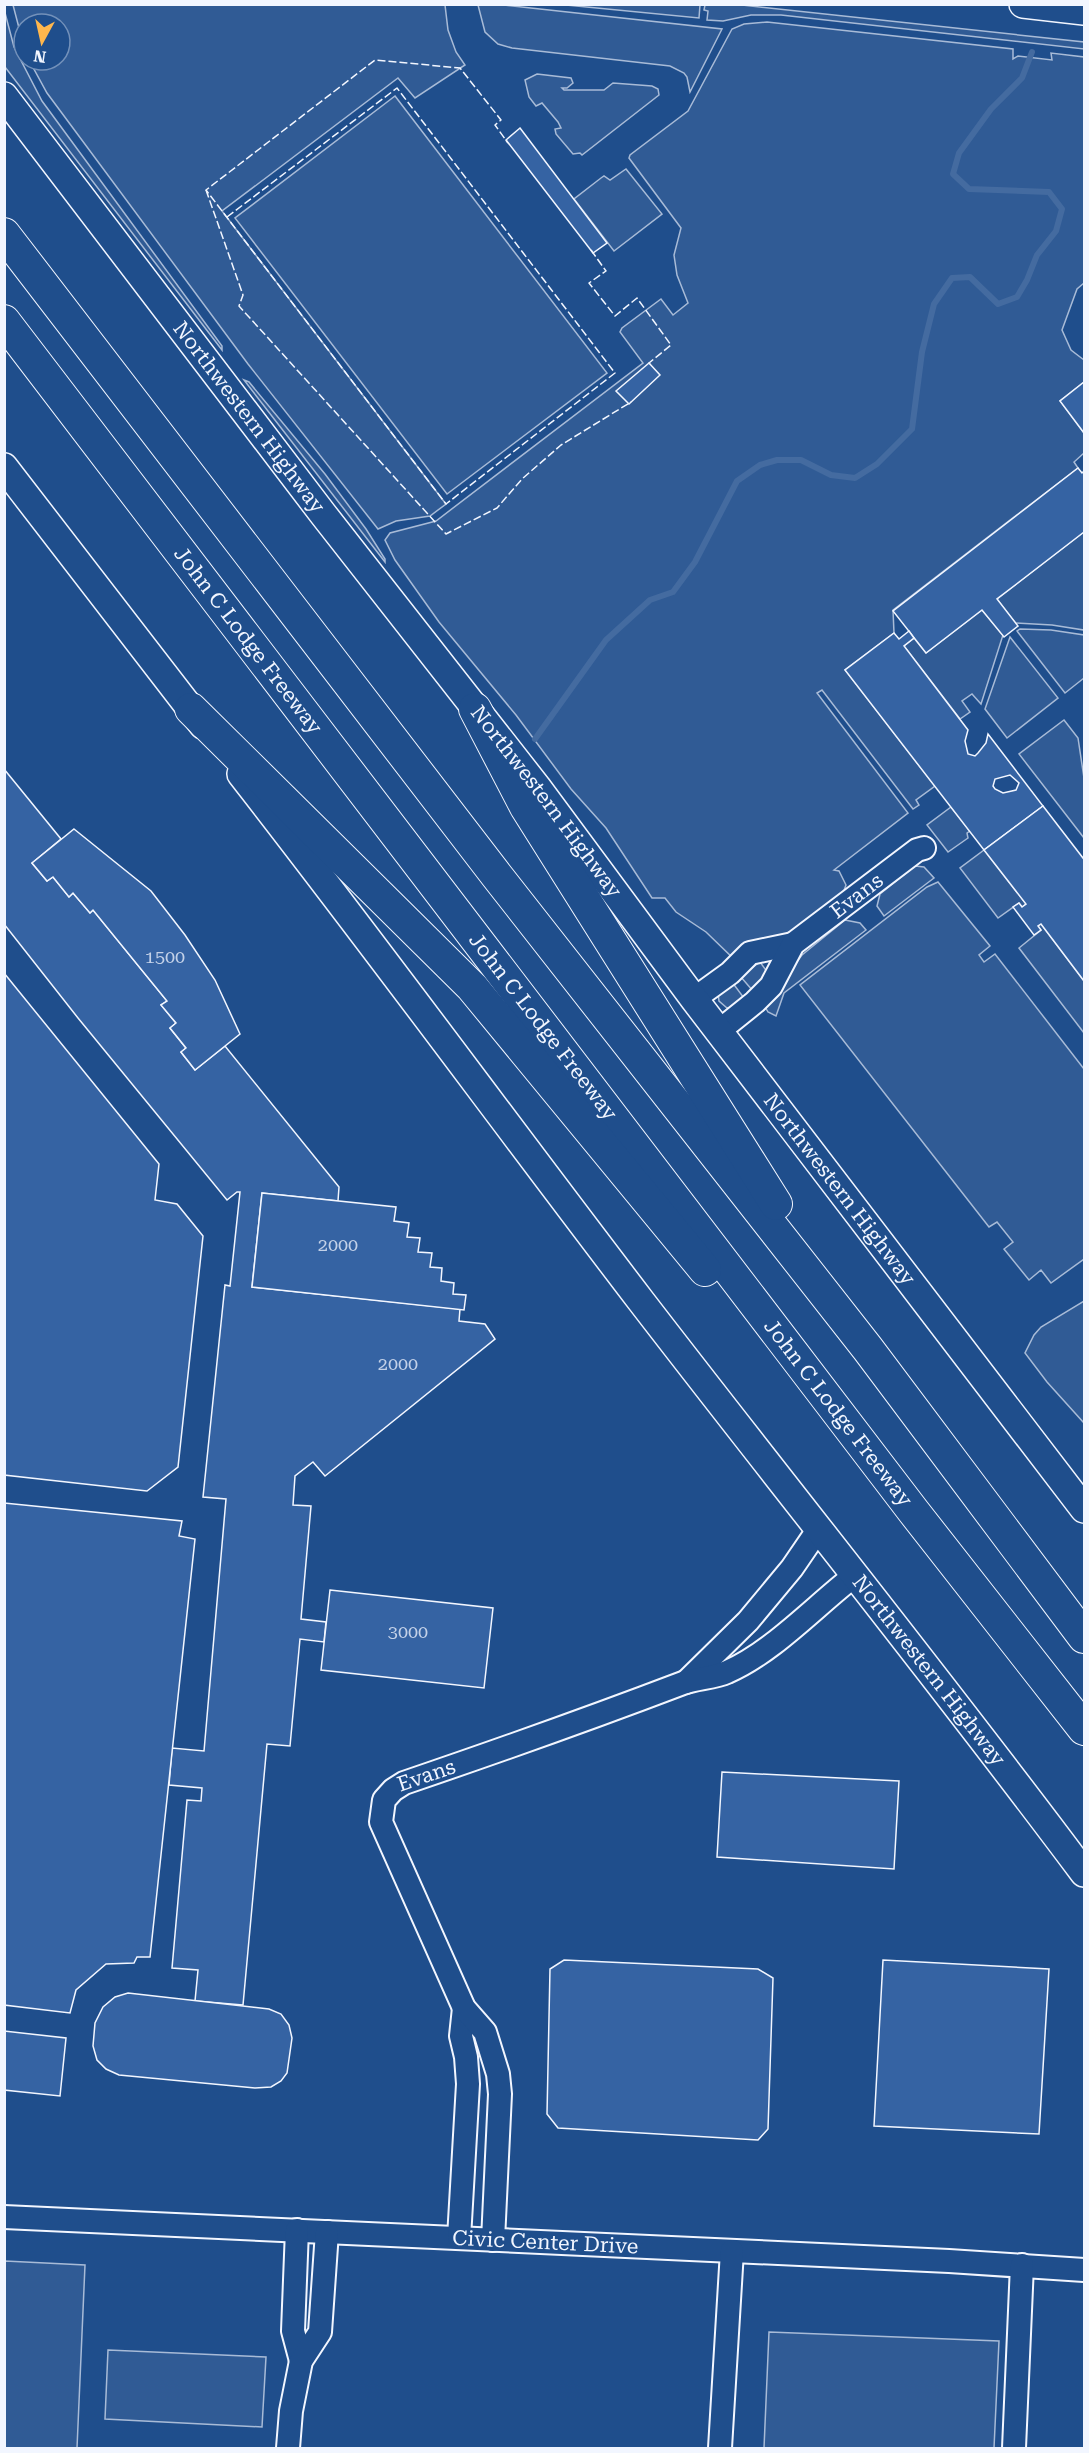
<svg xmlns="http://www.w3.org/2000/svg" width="1089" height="2453" viewBox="0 0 1089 2453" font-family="'Roboto Serif',serif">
<rect width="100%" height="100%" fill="#1f4e8c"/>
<g fill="#305b95" stroke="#a8bbd7" stroke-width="1.5">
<polygon points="13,5 445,5 448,30 456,52 465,65 415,98 398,78 222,211 446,504 430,516 396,521 378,529 248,364 47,93 29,60 60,60 60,24 24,24 24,47"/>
<polygon points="478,5 504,5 722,29 690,92 687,77 684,73 670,66 512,48 498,44 485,32"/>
<polygon points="566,5 700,5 699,18"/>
<polygon points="705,5 742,5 1084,42 1084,49 781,15 751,15 723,21 707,20 708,11 704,10"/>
<polygon points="4,9 14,47 42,101 222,346 222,350 5,67"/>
<polygon points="767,22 1013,49 1013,59 1018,56 1052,60 1051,53 1084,57 1084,283 1077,289 1062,330 1071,350 1084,360 1084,382 1060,401 1084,433 1084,453 1074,462 1078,468 893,610 894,633 845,670 935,786 916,800 919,805 913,809 822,690 817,693 908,813 834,870 839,871 846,885 842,896 786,935 734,959 706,932 676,912 665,898 652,898 606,828 571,789 516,715 439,622 395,560 385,540 390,533 436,521 643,363 620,332 622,328 661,299 673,315 688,303 677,275 674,255 681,228 629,158 630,155 688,111 732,29 744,24"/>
<polygon points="537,74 571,78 573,83 567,88 562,88 564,90 604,90 613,83 652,86 658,89 659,95 582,155 580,153 573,154 556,134 555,129 561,128 558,122 542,103 536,106 529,97 525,80"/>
<polygon points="395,96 607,373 447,494 235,218"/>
<polygon points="626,169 662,214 614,251 574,199 601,178 604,176 610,180"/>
<polygon points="244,380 249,382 325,474 366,529 385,559 385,562"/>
<polygon points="1084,532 1084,630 1052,625 1015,623 997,599"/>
<polygon points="982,610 1003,635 981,704 972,694 962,701 970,712 960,719 904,646 914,638 926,653"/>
<polygon points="1020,629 1051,630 1084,635 1084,678 1065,693 1017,631"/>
<polygon points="1010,637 1058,698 1007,738 985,709"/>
<polygon points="1064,720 1078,738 1084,778 1084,838 1019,754"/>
<polygon points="951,807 970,831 967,833 968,838 948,852 927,825"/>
<polygon points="984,850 1026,904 1022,907 1019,903 998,918 960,868"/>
<polygon points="915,866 924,867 934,878 884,916 877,906 880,894"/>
<polygon points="938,882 990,946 979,955 984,962 995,954 1084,1069 1084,1259 1051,1283 1041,1270 1029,1280 1004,1249 1013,1242 997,1222 989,1227 800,985 927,887"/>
<polygon points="845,920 860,923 866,930 784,993 776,1016 768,1012 764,1005 802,955"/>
<polygon points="1041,924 1084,981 1084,1033 1019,948 1041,930 1038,926"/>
<polygon points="760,962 768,973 753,991 740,976"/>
<polygon points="732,982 744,998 733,1007 727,1008 719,1001 718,993"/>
<polygon points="1084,1301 1084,1423 1047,1382 1025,1353 1034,1335 1041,1327"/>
<polygon points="5,2261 85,2265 77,2448 5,2448"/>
<polygon points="769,2332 999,2341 994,2448 764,2448"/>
<polygon points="108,2350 266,2357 262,2427 105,2419"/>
</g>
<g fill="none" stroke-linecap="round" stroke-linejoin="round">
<polyline stroke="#446ba0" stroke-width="6" points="535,739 606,640 650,600 673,592 695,562 737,481 760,465 777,460 801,460 831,475 855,478 877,464 912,429 922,352 934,304 952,278 970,277 998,304 1017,297 1027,280 1037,255 1056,231 1062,209 1049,192 969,189 953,174 959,153 991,109 1022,78 1032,52"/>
</g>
<g fill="#3563a3" stroke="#f2f6ff" stroke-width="1.5" fill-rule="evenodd">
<polygon points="520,128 607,243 593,253 506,140"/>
<polygon points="649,363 660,375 629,404 616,391"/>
<polygon points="1084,382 1084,433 1060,401"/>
<polygon points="1078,468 1082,473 1084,471 1084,532 997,599 1018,626 1004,637 982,610 926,653 893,611"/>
<path d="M909,631L914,638L904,646L968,730L965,741L968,754L975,756L978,753L986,743L988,734L1043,806L984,850L845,670L894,633L899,639ZM1010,775L1019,783L1016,790L1003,793L995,789L993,786L995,779Z"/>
<polygon points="4,769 61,839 32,863 47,881 53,877 69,897 73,893 90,913 93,910 167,1001 161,1005 176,1023 170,1028 186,1048 181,1052 195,1070 225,1046 339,1187 338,1201 262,1193 252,1287 460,1309 459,1321 485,1324 495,1339 325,1476 313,1462 295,1476 293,1505 311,1506 301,1619 326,1622 324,1642 300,1639 290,1746 267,1744 243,2005 195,2001 198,1970 172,1968 187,1800 201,1801 202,1788 169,1785 172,1748 204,1751 226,1499 203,1497 225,1285 230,1286 240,1192 237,1192 227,1200 78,1018 4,924"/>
<polygon points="1043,806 1083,858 1084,856 1084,981 1041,924 1038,926 1041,930 1034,935 1013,907 1019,903 1022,907 1026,904 984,850"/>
<polygon points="74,829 151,891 185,935 215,980 240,1034 195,1070 181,1052 186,1048 170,1028 176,1023 161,1005 167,1001 93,910 90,913 73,893 69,897 53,877 47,881 32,863"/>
<polygon points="4,973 159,1164 155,1200 177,1204 203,1236 178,1467 147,1491 4,1475"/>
<polygon points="262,1193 396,1207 394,1221 409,1223 407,1237 420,1238 418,1252 432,1253 430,1267 442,1268 441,1281 454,1283 453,1294 466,1295 464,1310 252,1287"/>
<polygon points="4,1503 182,1521 179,1536 195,1539 150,1957 137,1957 134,1963 106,1964 76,1990 70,2013 4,2005"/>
<polygon points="330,1590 493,1608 484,1688 321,1670"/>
<polygon points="722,1772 899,1781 894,1869 717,1857"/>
<polygon points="564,1960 758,1969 773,1978 768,2129 758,2140 558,2128 547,2114 550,1969"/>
<polygon points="883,1960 1049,1969 1039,2134 874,2126"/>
<polygon points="128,1993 269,2009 281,2014 289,2025 292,2038 287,2073 281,2081 271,2087 255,2088 119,2075 106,2069 97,2060 93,2046 95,2023 103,2007 115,1997"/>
<polygon points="4,2031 66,2038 60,2096 4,2090"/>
</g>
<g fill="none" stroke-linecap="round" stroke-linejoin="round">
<g stroke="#f2f6ff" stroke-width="26">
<g id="minor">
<polyline points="694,999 730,973 750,953 793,944"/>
<path id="s1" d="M719,1031L755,1002L771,986L793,944L917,850L924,848"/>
<polyline points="686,1682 748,1621 792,1568 818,1530"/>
<path id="s2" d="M4,2217L949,2261L1084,2270"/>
<polyline points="297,2230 293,2331 301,2361"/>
<polyline points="459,2238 468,2084 466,2057 461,2036 464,2008"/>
<path id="s3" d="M493,2240L500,2094L498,2074L485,2032L464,2008L381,1822L384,1800L393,1790L404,1783C498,1751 591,1718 683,1683C697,1678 714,1678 727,1672C773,1652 815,1606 854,1576"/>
<polyline points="288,2448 291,2411 301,2361 320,2332 327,2232"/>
<polyline points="720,2448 732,2251"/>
<polyline points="1014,2448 1022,2265"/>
</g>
</g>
<g stroke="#f2f6ff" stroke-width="30">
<g id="major">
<polyline points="1023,4 1084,11"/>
<path id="s4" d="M4,96L323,514L537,787L694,999L1084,1509"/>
<polyline points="4,467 203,725"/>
<path id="s5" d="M241,774C377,948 507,1126 641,1301C788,1492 940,1680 1084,1873"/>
</g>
</g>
<g stroke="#f2f6ff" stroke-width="34">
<g id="highway">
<polyline points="4,234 497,876 868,1349 1084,1637"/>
<path id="s6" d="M4,321L914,1512L1084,1729"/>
<polyline points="191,709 472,987 705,1270"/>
<polyline points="475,709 526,807 776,1204"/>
</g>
</g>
<use href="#minor" stroke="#1f4e8c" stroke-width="22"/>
<use href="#major" stroke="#1f4e8c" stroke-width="27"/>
<use href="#highway" stroke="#1f4e8c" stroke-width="32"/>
<g stroke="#f2f6ff" stroke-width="1.5" stroke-dasharray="8 3" stroke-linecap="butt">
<polyline points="206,190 243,295 239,306 446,534 497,508 522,479 561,445 631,402"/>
<polyline points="227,217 397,88 615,373 446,504 206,190 375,60 460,68 501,120 495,125 508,143"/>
<polyline points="591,250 606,271 589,283 615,316 637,298 671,345 649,363 650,364"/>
</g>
</g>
<g text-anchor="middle" stroke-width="4.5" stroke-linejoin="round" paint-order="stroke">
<g font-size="18" fill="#c3d1e8">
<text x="165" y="963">1500</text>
<text x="338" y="1251">2000</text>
<text x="398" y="1370">2000</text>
<text x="408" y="1638">3000</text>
</g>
<g font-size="21" fill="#f2f6ff" stroke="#1f4e8c">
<text dy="7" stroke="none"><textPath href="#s4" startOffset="404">Northwestern Highway</textPath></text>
<text dy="7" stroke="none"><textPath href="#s6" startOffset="402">John C Lodge Freeway</textPath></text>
<text dy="7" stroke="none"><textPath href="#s4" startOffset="890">Northwestern Highway</textPath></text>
<text dy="7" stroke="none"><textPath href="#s1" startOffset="196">Evans</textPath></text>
<text dy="7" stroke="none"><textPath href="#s6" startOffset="888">John C Lodge Freeway</textPath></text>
<text dy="7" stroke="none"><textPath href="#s4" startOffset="1376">Northwestern Highway</textPath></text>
<text dy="7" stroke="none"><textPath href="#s6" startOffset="1374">John C Lodge Freeway</textPath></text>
<text dy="7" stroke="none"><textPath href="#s5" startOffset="1130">Northwestern Highway</textPath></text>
<text dy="7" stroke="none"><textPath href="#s3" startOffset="518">Evans</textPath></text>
<text dy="7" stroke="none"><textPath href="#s2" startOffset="542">Civic Center Drive</textPath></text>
</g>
</g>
<rect width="1089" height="2453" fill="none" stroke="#f2f6ff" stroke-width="12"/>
<g transform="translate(42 42) rotate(188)"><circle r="28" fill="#1f4e8c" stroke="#7391ba" stroke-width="1.5"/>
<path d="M0-4.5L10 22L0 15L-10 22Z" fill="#ffb74d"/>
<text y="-9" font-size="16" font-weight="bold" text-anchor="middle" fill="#f2f6ff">N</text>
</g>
</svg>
